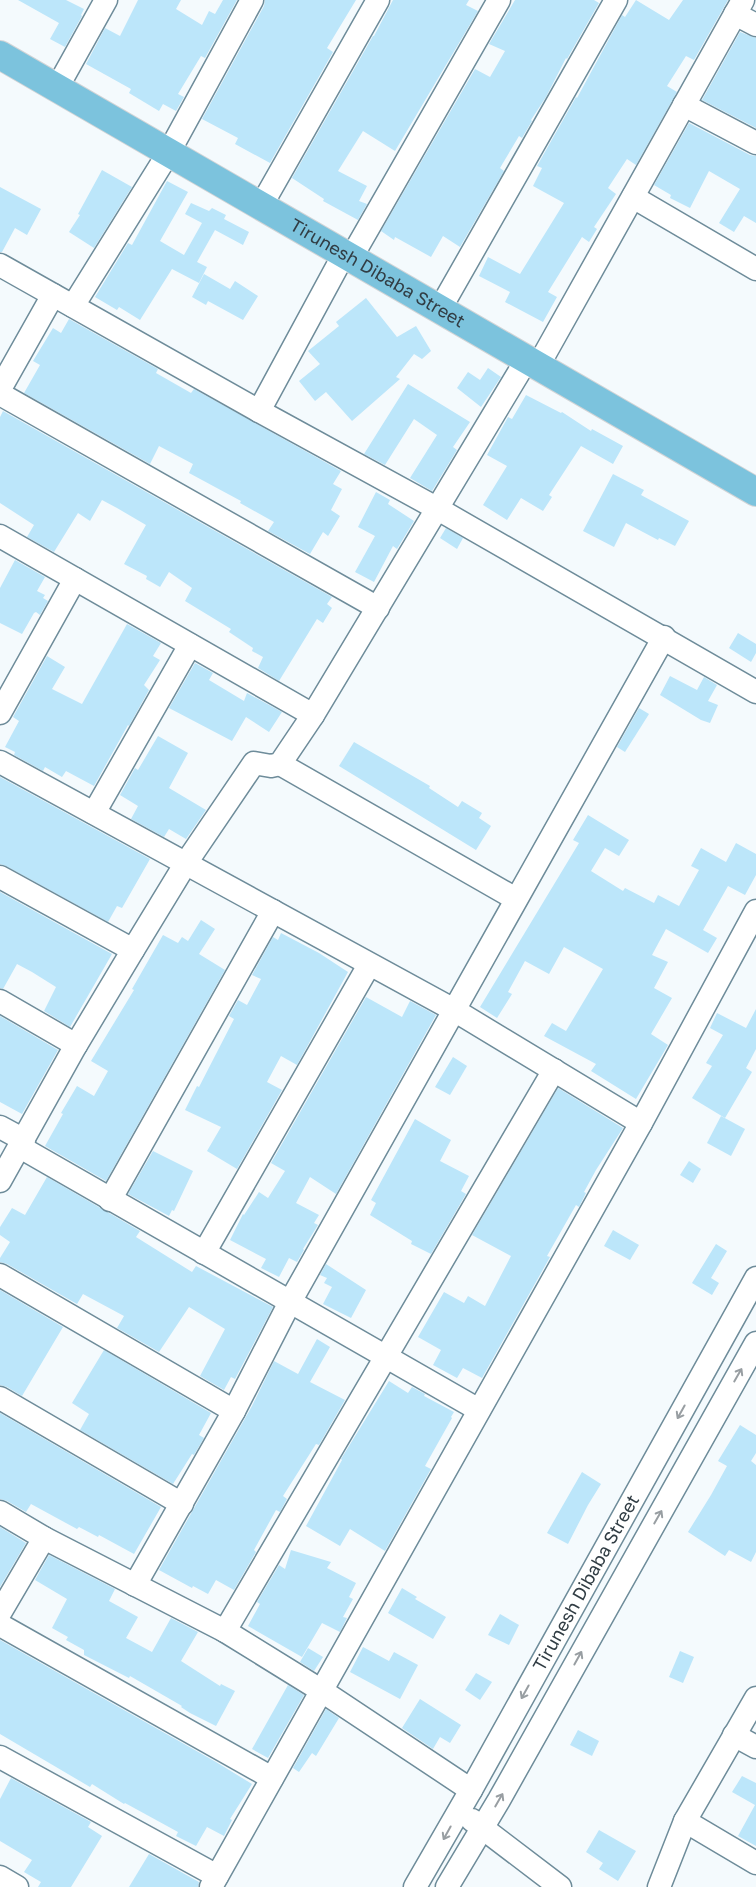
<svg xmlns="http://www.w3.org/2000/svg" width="756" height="1887" viewBox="0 0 756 1887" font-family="'Golos Text',sans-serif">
<rect width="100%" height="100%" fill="#f4fafd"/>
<g fill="#bce6fa">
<polygon points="18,0 66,0 84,9 81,15 82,16 65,47 50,39 59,23"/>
<polygon points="138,0 181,0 176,9 202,25 209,11 215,14 223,0 237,0 205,58 201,56 178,94 184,97 176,111 163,104 159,111 129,93 131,89 86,64 105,28 120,36"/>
<polygon points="265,0 356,0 327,48 333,52 270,163 235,144 238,138 202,119 264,6"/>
<polygon points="393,0 469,0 466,5 478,11 395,151 363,131 338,171 367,186 359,201 367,204 358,220 323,201 324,199 292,178 373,36 374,36"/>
<polygon points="515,0 594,0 599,3 567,59 566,58 546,97 531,120 532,121 522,138 519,136 500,168 504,171 460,247 443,236 431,257 395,237 394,240 381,231 475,69 490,77 505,51 489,44"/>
<polygon points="636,0 669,20 683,0 728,0 694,60 686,56 667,86 677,92 636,165 627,159 608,188 616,194 594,227 597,229 589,242 582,237 548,292 557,297 543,322 505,302 510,292 479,276 488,257 520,274 564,203 533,186 542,168 537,166 576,97 577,98 622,15 625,17"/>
<polygon points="740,32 756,38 756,128 702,100"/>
<polygon points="689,123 750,155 756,156 756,223 744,216 734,232 719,223 740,189 709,171 690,208 670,198 671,195 654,185"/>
<polygon points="102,170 132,187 94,248 69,232 80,215 78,214"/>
<polygon points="167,181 188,192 160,241 184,255 202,223 185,214 191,203 209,211 212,208 226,215 224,219 249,232 243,245 215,230 197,262 207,267 199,283 172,269 140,320 119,307 117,310 95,297 128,243 132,245"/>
<polygon points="0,187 41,209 27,235 15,228 2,252 0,252"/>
<polygon points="204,274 230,289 235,281 258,296 243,320 208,301 206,305 192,297"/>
<polygon points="366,298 397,337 416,326 431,351 422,359 414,354 396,377 400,379 352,421 326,392 315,401 299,381 320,364 308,351 339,326 336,322"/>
<polygon points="69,319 158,369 156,373 191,393 194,389 341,471 333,484 342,489 331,510 340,516 328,536 323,532 310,554 268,531 274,522 240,503 241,501 189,473 193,464 159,446 150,464 24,393 40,365 33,361 53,328 61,333"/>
<polygon points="488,368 501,377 481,407 457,388 468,372 480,380"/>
<polygon points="408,384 470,422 453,447 457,450 432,491 410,478 437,435 414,419 385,465 364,454"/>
<polygon points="526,395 561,413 562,412 591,431 592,429 623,446 613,464 581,446 549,495 552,497 543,511 521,498 507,520 483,505 507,466 487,455 508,417 512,419"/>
<polygon points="3,411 332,597 327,604 332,608 323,623 317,619 279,681 258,668 263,657 252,651 253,648 229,632 231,629 185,601 192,588 169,572 160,587 146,579 147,576 124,564 146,525 117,508 102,500 90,521 78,513 54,552 27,537 34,525 0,503 0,417"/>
<polygon points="613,474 644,490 641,495 689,521 675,546 659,538 658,540 626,523 614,547 583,531"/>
<polygon points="376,492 390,500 388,504 414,521 397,549 393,546 374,582 355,572 375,536 358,527"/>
<polygon points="446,528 463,538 457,549 440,538"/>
<polygon points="15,560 45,577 37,591 45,595 43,598 48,601 40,615 36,612 34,613 22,634 0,623 0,588"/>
<polygon points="127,624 161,643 153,656 160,660 144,685 149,690 129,726 128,725 94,786 66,771 62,777 45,767 43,771 14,755 15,752 5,747 19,721 13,717 47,656 65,667 52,689 82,704"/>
<polygon points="738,633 756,644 756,653 751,662 729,648"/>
<polygon points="195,663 213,673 209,680 244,701 247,693 282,712 269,732 246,717 232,741 169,708"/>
<polygon points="670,676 697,690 704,677 717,685 708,701 718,705 710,723 701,720 660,695"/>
<polygon points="639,708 649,714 625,752 617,747"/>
<polygon points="158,736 188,753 169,788 206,810 186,839 169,829 164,837 131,819 138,806 120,795 135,768 138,770"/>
<polygon points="354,742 430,786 429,788 458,807 462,801 482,813 479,818 491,826 476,850 339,766"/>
<polygon points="0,777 150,859 122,908 117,906 108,922 6,866 0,864"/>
<polygon points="588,815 629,840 619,856 605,848 591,871 623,891 625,888 654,903 658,895 679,906 699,870 691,866 701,848 726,862 736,843 756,854 756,875 745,895 728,886 703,930 717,938 708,953 666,929 652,955 668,962 654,988 672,998 651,1034 668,1045 636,1099 591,1071 596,1064 544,1036 552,1023 566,1031 603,969 564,947 549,974 525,961 508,992 512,994 497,1018 480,1007 579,843 573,840"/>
<polygon points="0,892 112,954 70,1027 44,1011 56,987 32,972 17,964 3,989 0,988"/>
<polygon points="201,920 215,929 199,954 225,970 106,1181 45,1146 63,1114 61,1113 77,1086 94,1096 108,1071 91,1061 134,990 132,989 163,935 178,943 182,937 188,941"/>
<polygon points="281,933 319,953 348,972 297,1065 281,1056 267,1082 282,1090 237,1169 207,1151 221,1127 185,1110 197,1086 199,1087 234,1019 229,1016 238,1000 247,1005 261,979 252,975 273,937 278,940"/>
<polygon points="366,997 402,1017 410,1001 436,1015 336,1194 310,1177 296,1203 319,1215 314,1223 318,1225 303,1249 304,1250 297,1262 289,1258 279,1277 261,1268 266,1259 230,1240 243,1214 244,1215 259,1192 268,1198 285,1171 271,1163"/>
<polygon points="756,1009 756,1049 746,1068 752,1072 725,1118 692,1098 712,1066 706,1063 723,1035 710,1028 717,1013 746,1028"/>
<polygon points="0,1016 58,1050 22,1114 0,1102"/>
<polygon points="453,1057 467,1066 450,1095 435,1087"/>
<polygon points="558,1088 623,1128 596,1170 584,1192 586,1193 579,1207 576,1205 547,1256 550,1257 482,1378 463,1368 457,1378 433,1365 441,1350 418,1337 444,1292 464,1303 468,1296 485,1306 511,1256 472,1235"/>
<polygon points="721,1116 745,1129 731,1156 707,1143"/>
<polygon points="415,1119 451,1140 440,1161 469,1176 461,1191 466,1194 431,1254 411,1244 412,1241 370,1215 376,1203 371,1200"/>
<polygon points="153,1151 193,1171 174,1211 172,1210 169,1216 128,1194"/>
<polygon points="689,1161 701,1169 693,1183 680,1175"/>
<polygon points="47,1177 140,1231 136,1237 192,1272 196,1266 273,1307 235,1379 231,1377 224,1390 200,1376 225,1329 189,1307 159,1352 117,1328 124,1316 83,1294 77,1304 7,1264 0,1262 0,1258 10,1242 0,1235 0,1227 12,1208 25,1215"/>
<polygon points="613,1230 639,1245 630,1260 604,1246"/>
<polygon points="716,1244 727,1251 711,1278 719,1283 712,1295 692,1283"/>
<polygon points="326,1264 366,1290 351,1318 323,1304 332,1287 324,1283 327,1278 320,1275"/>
<polygon points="0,1290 63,1327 22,1396 7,1387 0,1385"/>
<polygon points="317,1339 330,1347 310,1382 345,1400 319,1445 316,1444 283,1496 287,1499 280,1512 276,1510 254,1550 256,1552 234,1590 216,1580 208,1594 193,1586 192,1588 159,1570 252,1406 274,1361 298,1374"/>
<polygon points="104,1350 211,1413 199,1435 204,1438 194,1455 192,1454 173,1484 80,1430 89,1414 72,1403"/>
<polygon points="389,1381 408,1393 412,1387 425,1394 424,1396 454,1412 451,1417 452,1418 425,1466 431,1469 385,1551 350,1529 340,1546 306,1526 342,1460 341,1459"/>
<polygon points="0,1413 161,1507 134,1554 99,1535 98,1537 79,1527 77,1529 31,1504 26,1512 7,1501 0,1499"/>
<polygon points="740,1425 756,1435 756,1453 751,1461 756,1465 756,1552 751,1562 729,1550 725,1556 688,1532 711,1495 727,1466 718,1461"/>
<polygon points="582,1472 601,1484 588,1505 568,1544 547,1533"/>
<polygon points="0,1527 26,1543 0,1587"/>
<polygon points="291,1550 331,1562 327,1568 356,1583 349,1597 353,1599 343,1617 347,1618 340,1632 322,1623 302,1657 248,1626 260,1604 257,1602 279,1565 285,1569"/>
<polygon points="49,1555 115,1589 109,1601 138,1617 126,1638 152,1652 171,1618 198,1632 181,1661 220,1686 221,1684 235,1691 216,1726 190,1713 181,1707 182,1706 130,1676 129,1678 84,1655 84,1650 66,1640 68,1637 52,1628 67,1599 35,1580"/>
<polygon points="402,1588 417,1597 415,1599 446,1617 433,1639 388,1613"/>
<polygon points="500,1614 519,1625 509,1645 488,1635"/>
<polygon points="0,1640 216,1762 252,1784 230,1819 232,1820 224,1836 207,1827 196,1846 176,1836 178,1832 125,1803 124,1804 92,1784 90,1787 0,1734"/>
<polygon points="363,1647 389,1661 394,1652 418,1665 400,1699 350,1672"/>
<polygon points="308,1648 323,1657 314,1671 300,1662"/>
<polygon points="680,1651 694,1657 683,1683 669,1677"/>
<polygon points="476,1673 492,1682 480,1700 465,1690"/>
<polygon points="288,1685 304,1695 268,1758 252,1749"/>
<polygon points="420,1699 461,1725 450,1743 440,1737 433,1749 402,1728"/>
<polygon points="326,1709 339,1718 316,1756 312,1753 299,1772 293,1768"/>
<polygon points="578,1730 599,1741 592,1756 570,1745"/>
<polygon points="742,1776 756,1783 756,1846 738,1836 755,1805 732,1792"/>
<polygon points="11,1778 91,1822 88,1827 102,1836 71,1887 38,1887 41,1882 24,1872 32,1860 0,1841 0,1799"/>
<polygon points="599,1830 636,1851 618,1881 599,1869 603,1863 586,1852"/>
<polygon points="149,1854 199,1882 198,1887 129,1887"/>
</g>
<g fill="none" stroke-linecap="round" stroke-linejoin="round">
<g stroke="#6e8c9a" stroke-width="25">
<g id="minor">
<polyline points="735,14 756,25"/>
<polyline points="57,88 106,0"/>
<polyline points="684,105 756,143"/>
<polyline points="633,197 756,269"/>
<polyline points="261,206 378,0"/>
<polyline points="351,258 499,0"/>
<polyline points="0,265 259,411 438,509 756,692"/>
<polyline points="73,306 169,152 252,0"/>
<polyline points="440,309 616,0"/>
<polyline points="538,366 743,0"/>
<polyline points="0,389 53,295"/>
<polyline points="0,394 378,608"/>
<polyline points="259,411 344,254"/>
<polyline points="0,536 313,715"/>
<polyline points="0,713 75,579"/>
<polyline points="0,762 454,1010 641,1123"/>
<polyline points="280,764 516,899"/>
<polyline points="94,813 190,645"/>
<polyline points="0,877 133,950"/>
<polyline points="0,1001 76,1045"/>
<polyline points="0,1127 24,1140"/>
<polyline points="20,1147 479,1410"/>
<polyline points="0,1181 76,1045 133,950 186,863 254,763 271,766 280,764 313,715 527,359"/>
<polyline points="110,1200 273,911"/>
<polyline points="204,1253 369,965"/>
<polyline points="0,1275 234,1411"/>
<polyline points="0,1398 182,1504"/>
<polyline points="0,1512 44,1538 225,1631 322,1691 471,1790"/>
<polyline points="135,1585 234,1411 290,1302 664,637"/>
<polyline points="0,1613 44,1538"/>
<polyline points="0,1625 272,1778"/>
<polyline points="225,1631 554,1070"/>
<polyline points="734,1735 756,1747"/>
<polyline points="0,1757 217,1876"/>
<polyline points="472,1820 560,1887"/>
<polyline points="685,1821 756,1863"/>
<polyline points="0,1877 17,1887"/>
<polyline points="211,1887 641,1123 756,911"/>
<path id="s1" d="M415,1887L471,1790L756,1278"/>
<polyline points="447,1887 499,1800 756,1343"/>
<polyline points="659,1887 685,1821 756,1698"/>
</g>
</g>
<g stroke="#d2d4d6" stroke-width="30">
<g id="major">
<path id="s2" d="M0,55L756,492"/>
</g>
</g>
<use href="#minor" stroke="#fff" stroke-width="22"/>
<use href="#major" stroke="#7cc3dd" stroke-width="28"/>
</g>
<defs><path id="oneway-shaft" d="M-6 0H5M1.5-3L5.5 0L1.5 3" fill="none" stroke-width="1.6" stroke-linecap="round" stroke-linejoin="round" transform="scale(1.25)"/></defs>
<g stroke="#989ea2">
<use href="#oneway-shaft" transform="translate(738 1375) rotate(-60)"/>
<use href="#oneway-shaft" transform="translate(681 1412) rotate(119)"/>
<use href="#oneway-shaft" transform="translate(658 1517) rotate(-60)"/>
<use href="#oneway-shaft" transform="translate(578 1658) rotate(-61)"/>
<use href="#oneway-shaft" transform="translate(525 1692) rotate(119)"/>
<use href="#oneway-shaft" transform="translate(499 1800) rotate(-60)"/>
<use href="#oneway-shaft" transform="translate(447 1833) rotate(119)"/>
</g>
<g text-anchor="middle" stroke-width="4" stroke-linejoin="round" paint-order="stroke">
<g font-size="18" fill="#313d44" stroke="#f4fafd">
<text dy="6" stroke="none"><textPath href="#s2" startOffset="436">Tirunesh Dibaba Street</textPath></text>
<text dy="6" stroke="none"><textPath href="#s1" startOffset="349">Tirunesh Dibaba Street</textPath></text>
</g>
</g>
</svg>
